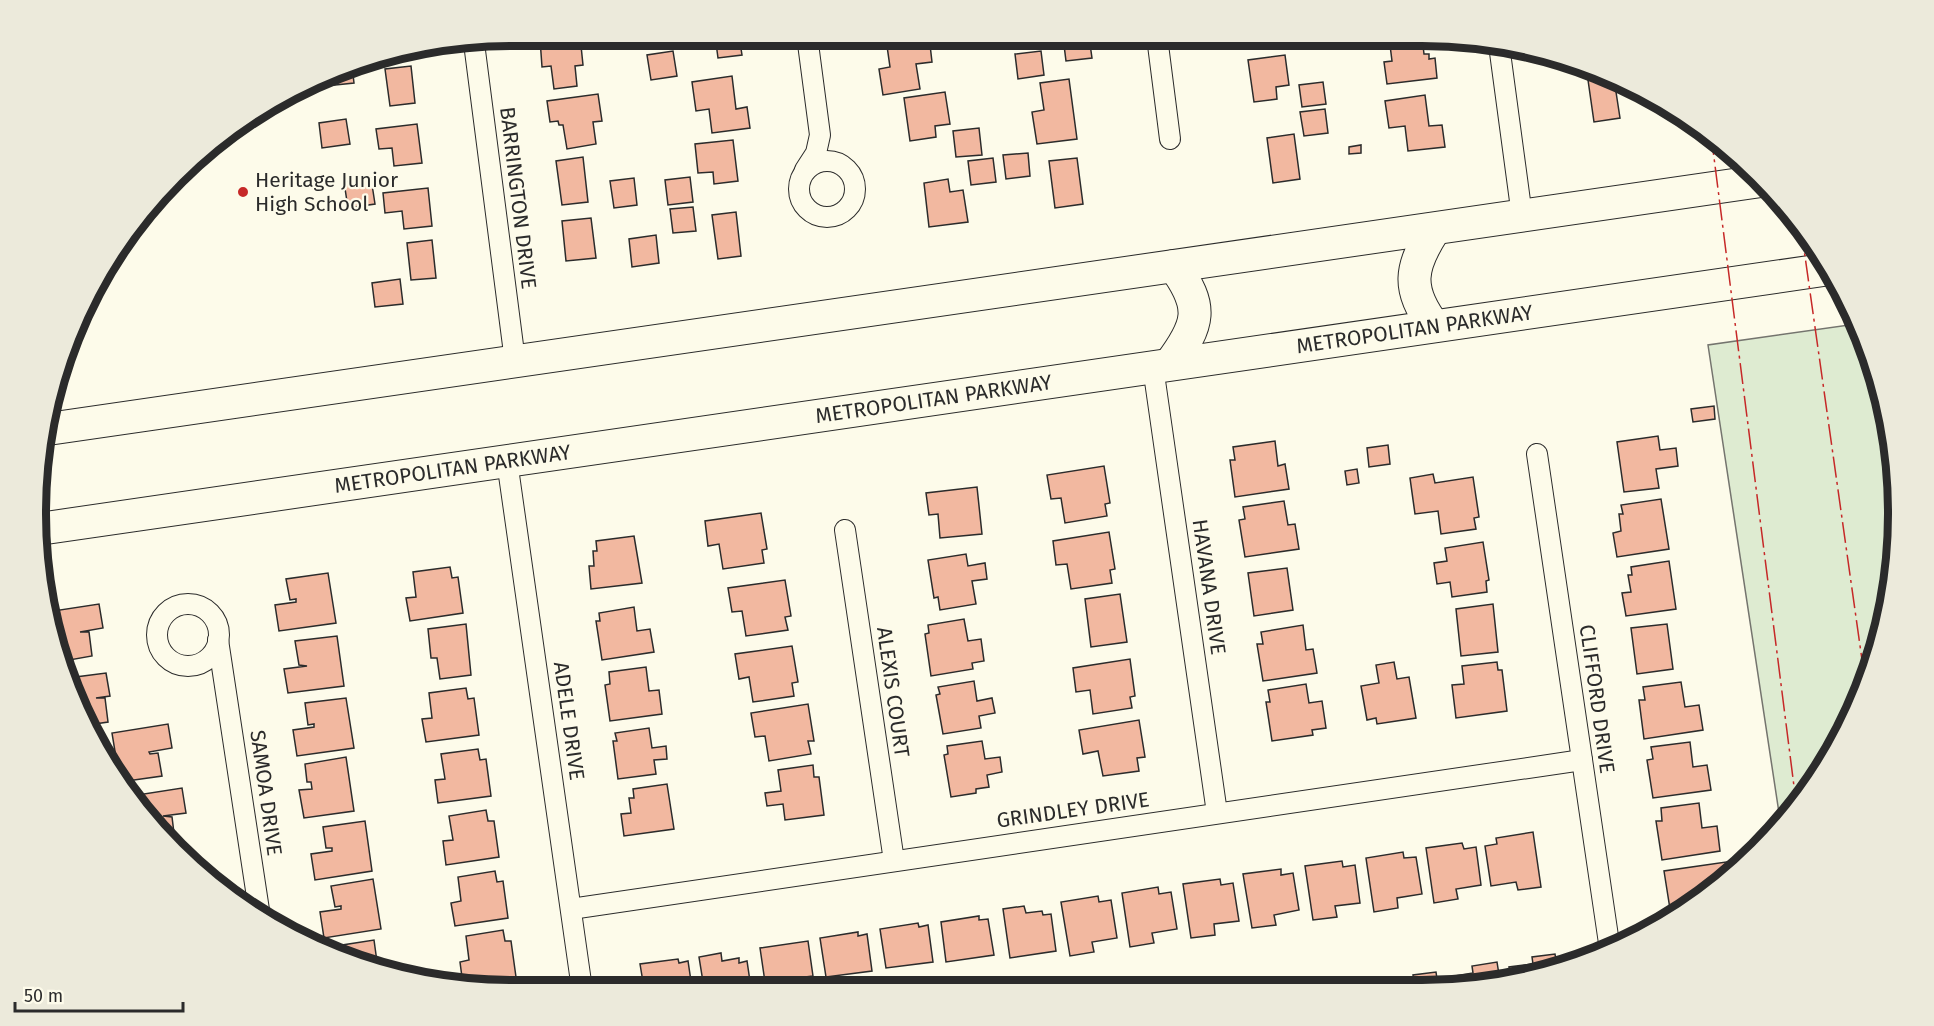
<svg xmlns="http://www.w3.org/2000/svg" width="1934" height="1026" viewBox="0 0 1934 1026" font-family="'Fira Sans',sans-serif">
<rect width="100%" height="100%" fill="#fdfbea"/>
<path fill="#deebd1" stroke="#74746e" stroke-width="1.5" d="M1856,324C1908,437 1908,566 1865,681C1860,695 1855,711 1849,724C1831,759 1802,794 1781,826L1708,345Z"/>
<g fill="#f2b8a0" stroke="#2b2b2b" stroke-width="1.5">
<polygon points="580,36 583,65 575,66 577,86 554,89 551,66 542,67 540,39"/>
<polygon points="700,36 739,36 742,55 718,58 716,43 702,45"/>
<polygon points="902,36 929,36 932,62 916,64 920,89 883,95 879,69 890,67 886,39"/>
<polygon points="1063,37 1089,37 1092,58 1066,61"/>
<polygon points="1230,37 1281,37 1281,40 1231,46"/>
<polygon points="1389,37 1422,37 1424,54 1429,54 1429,59 1435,58 1437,78 1387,84 1384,62 1392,61"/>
<polygon points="673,51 677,76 651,80 647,55"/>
<polygon points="1041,51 1044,75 1018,79 1015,54"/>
<polygon points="1285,55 1289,85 1276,87 1277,99 1254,102 1248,60"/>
<polygon points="352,66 354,83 326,86 325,80"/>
<polygon points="411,66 415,103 390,106 385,69"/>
<polygon points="732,76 736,109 747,107 750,128 712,133 709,109 696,111 692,82"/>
<polygon points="1610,77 1614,79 1620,118 1594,122 1588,80"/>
<polygon points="1069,79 1077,139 1037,144 1032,112 1044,110 1040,83"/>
<polygon points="1323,82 1326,104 1302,107 1299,85"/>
<polygon points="945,92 950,124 935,126 936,137 910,141 904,98"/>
<polygon points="598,94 602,121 593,122 596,144 567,149 563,125 559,125 558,121 550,122 547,101"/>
<polygon points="1425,95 1429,126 1442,125 1445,147 1408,151 1405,126 1389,128 1385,101"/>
<polygon points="1325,109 1328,133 1304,136 1300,112"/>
<polygon points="346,119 350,144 322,148 319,123"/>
<polygon points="417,124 422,163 394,166 392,148 379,149 376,129"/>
<polygon points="979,128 982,155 956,157 953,131"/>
<polygon points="1294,134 1300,179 1273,183 1267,138"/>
<polygon points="733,140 738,181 714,184 713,172 698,173 695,144"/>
<polygon points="1361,145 1361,153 1349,154 1349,147"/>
<polygon points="1028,153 1030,176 1006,179 1003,155"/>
<polygon points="583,157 588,202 562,205 556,161"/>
<polygon points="993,158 996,182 971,185 968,161"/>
<polygon points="1077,158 1083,204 1055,208 1049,161"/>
<polygon points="690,177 693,202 668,205 665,180"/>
<polygon points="371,178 375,204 348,208 344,182"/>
<polygon points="634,178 637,205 614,208 610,181"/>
<polygon points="948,179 950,192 963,190 968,222 929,227 924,183"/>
<polygon points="428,188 432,226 404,229 402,211 385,213 383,193"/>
<polygon points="693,207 696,231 673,233 670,209"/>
<polygon points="736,212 741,256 718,259 712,215"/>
<polygon points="591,218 596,258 566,261 562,221"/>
<polygon points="656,235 659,263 632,267 629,239"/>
<polygon points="432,240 436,278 411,280 407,243"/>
<polygon points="400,279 403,304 375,307 372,283"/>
<polygon points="1714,406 1715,419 1693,422 1691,409"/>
<polygon points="1658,436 1660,450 1676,448 1678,466 1656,469 1659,488 1624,492 1617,442"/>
<polygon points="1275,441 1278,466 1285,464 1289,489 1235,497 1230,460 1235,460 1233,447"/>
<polygon points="1388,445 1390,464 1369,467 1367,448"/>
<polygon points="1104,466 1110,503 1105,504 1107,516 1065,523 1061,498 1051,499 1047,475"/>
<polygon points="1357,469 1359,483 1347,485 1345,471"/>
<polygon points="1433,474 1435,483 1473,477 1479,517 1474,518 1476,529 1441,534 1438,511 1415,514 1410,478"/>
<polygon points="977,487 982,534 940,538 938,514 929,515 926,493"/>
<polygon points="1661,499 1669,549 1617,557 1613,533 1621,531 1619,514 1623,514 1621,505"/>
<polygon points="1284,501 1288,525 1295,524 1299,549 1245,557 1239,520 1245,519 1243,507"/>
<polygon points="761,513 767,549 762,550 764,563 723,569 719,544 708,546 705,521"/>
<polygon points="1109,532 1115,569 1110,570 1112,583 1071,589 1067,564 1056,565 1053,541"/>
<polygon points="634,536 642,583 591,589 589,566 594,566 593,551 597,551 596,541"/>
<polygon points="1483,542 1489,580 1486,581 1487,592 1452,597 1450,582 1437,584 1434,563 1447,561 1445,548"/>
<polygon points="966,554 968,566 985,563 987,579 972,581 976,604 940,610 938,597 934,598 928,560"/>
<polygon points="1669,561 1676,609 1626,616 1622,593 1631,592 1628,575 1632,575 1631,567"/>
<polygon points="450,567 452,578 458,577 463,613 410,621 406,598 416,597 413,572"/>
<polygon points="1287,568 1293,610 1254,616 1248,573"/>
<polygon points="328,573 336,623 279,631 275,605 296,602 296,599 290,600 286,579"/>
<polygon points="785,580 791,616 785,617 788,630 746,636 742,611 732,612 728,588"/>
<polygon points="1120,594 1127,642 1091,647 1085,599"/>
<polygon points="99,604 103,628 80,632 89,632 92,656 64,661 53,611"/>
<polygon points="1493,604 1498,652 1461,656 1456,609"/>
<polygon points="634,607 637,631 650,629 654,652 602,660 596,621 600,621 599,613"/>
<polygon points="964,619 968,641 981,639 984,661 972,663 973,669 931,676 925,634 929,633 928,625"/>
<polygon points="466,624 471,675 440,679 437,658 431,658 428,629"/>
<polygon points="1667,624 1673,669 1637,674 1631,628"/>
<polygon points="1303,625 1306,650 1313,649 1317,673 1263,681 1257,644 1263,644 1261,632"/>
<polygon points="337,636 344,686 288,693 284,669 307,666 299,665 295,641"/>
<polygon points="792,646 798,682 792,683 794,696 753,702 749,677 739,679 735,654"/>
<polygon points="1130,659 1135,696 1130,697 1132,708 1093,714 1090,690 1076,692 1073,668"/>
<polygon points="1394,662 1397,679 1409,677 1416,718 1377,724 1376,718 1367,720 1361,686 1379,683 1376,665"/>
<polygon points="1497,662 1498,670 1502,670 1507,711 1456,718 1452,685 1464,684 1462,666"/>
<polygon points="646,667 649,691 659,690 662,714 610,721 605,685 610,684 609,672"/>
<polygon points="106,673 110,696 96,698 105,698 108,722 88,725 72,696 68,678"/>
<polygon points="974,681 977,701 992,698 995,713 979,716 981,728 943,734 936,695 940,694 938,687"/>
<polygon points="1681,682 1685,707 1699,705 1703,730 1644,739 1639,700 1645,700 1643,687"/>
<polygon points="1306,684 1309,703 1322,701 1326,728 1312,730 1313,735 1272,741 1266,702 1270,702 1268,690"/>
<polygon points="466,688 468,699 474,698 479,735 426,742 422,719 432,718 429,693"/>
<polygon points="346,698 354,748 297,756 293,730 314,727 314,724 308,725 305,703"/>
<polygon points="808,704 814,741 808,741 811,754 769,761 765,736 755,737 751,713"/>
<polygon points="1139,720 1145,757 1137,758 1139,771 1103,776 1098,751 1083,754 1079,730"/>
<polygon points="168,724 172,748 149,752 150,754 158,753 162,776 120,782 112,733"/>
<polygon points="649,728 652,748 666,746 667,759 654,760 656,774 618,779 613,741 617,741 615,733"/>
<polygon points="982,741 985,759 1000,757 1002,772 987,775 989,787 976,789 976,793 951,797 944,755 948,754 947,746"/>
<polygon points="1690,742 1693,767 1707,765 1711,790 1653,798 1647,760 1653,759 1651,747"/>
<polygon points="478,749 480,760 486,759 491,796 438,803 435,780 445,779 441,754"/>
<polygon points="346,757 354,811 304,818 299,790 312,789 311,782 307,782 305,764"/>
<polygon points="813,765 814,777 819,777 824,815 785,820 783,804 767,806 765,793 781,791 778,770"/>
<polygon points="667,784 674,829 624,836 621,814 631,813 629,798 634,798 633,789"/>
<polygon points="182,788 186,813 163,816 172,817 175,841 168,842 131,796"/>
<polygon points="1699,803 1702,828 1717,826 1720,851 1662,860 1656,821 1662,821 1661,808"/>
<polygon points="486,810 488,821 494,821 499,857 446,865 443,841 453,840 449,816"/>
<polygon points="365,821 372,871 315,880 311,854 332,851 332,848 326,848 323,827"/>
<polygon points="1533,832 1541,887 1518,890 1516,882 1491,886 1485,846 1497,844 1496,838"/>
<polygon points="1462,843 1464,849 1476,847 1481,885 1456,889 1458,899 1434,903 1426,848"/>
<polygon points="1403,852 1404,858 1416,857 1422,894 1397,898 1398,908 1374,912 1366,858"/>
<polygon points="1342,861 1343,867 1355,865 1360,903 1335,906 1337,917 1313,920 1305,866"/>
<polygon points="1733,861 1734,867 1686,909 1676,915 1676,908 1670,909 1664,871"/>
<polygon points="1281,869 1281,875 1293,873 1299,910 1274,915 1276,925 1252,928 1243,874"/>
<polygon points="495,871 497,882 503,881 508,918 455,926 451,903 461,901 458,877"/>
<polygon points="373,879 381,929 324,938 320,912 341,909 341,906 335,907 331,886"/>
<polygon points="1220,879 1221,885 1233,883 1239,921 1214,924 1215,935 1191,938 1183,884"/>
<polygon points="1158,887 1159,894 1171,892 1177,929 1152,933 1154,943 1130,947 1122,893"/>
<polygon points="1098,896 1099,902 1111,900 1117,938 1092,942 1094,952 1070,956 1061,902"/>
<polygon points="1024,906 1026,913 1042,911 1043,915 1051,914 1056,951 1010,958 1003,909"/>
<polygon points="979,916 979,920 988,919 994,955 946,962 941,922"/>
<polygon points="918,923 919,927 928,925 933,962 886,968 880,929"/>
<polygon points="503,930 505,941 511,941 516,977 463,985 460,962 469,960 466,936"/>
<polygon points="858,932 858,936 867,934 872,971 826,977 820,938"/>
<polygon points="374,940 378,969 337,954 336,946"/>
<polygon points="808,941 813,976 765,982 760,948"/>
<polygon points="721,953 722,961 739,958 739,963 747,961 751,988 704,988 699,957"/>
<polygon points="1555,954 1557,966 1511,979 1509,967 1533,964 1532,957"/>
<polygon points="678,959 679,963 688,961 692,988 644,988 640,964"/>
<polygon points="1497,962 1500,981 1484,986 1450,986 1448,977 1473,973 1472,966"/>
<polygon points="1436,972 1438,986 1390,986 1414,982 1413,975"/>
</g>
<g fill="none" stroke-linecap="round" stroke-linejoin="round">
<g stroke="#2b2b2b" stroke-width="22">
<g id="street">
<polyline points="1157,37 1170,139"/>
<polyline points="474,43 515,361"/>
<polyline points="1499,45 1522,216"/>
<circle cx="827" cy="189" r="28"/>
<polyline points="805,170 816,153 820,135 807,36"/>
<polyline points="1153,367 1217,813"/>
<polyline points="1537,454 1610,950"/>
<polyline points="507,461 582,989"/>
<polyline points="845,530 894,861"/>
<circle cx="188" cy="635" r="31"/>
<polyline points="218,640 259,910"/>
<polyline points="571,909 1582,760"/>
</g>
</g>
<g stroke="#2b2b2b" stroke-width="34">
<g id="primary">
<path d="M1434,230C1410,267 1406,289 1434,326"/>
<path d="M1170,364C1200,324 1204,307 1174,266"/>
<polyline points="48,429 1761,181"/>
<path id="s1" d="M39,529L1830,269"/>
</g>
</g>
<use href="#street" stroke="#fdfbea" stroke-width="20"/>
<use href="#primary" stroke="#fdfbea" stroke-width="32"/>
<g stroke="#c62828" stroke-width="1.5" stroke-dasharray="21 4.5 3 4.5" stroke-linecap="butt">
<polyline points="1711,134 1796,802"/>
<polyline points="1801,228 1865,681"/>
</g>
</g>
<circle fill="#c62828" stroke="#fdfbea" stroke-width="2" cx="243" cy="192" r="6"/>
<g text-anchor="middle" stroke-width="4.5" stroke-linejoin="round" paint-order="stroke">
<g font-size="21" fill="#2b2b2b" stroke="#fdfbea" text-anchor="start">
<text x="255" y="187">Heritage Junior<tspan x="255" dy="24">High School</tspan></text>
</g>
<g font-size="21" fill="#2b2b2b" stroke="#fdfbea">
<text transform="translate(518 198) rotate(83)" y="7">BARRINGTON DRIVE</text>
<text dy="7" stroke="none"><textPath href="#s1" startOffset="1390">METROPOLITAN PARKWAY</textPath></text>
<text dy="7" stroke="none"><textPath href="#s1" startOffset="904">METROPOLITAN PARKWAY</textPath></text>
<text dy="7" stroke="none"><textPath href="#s1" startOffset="418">METROPOLITAN PARKWAY</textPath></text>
<text transform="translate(1209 587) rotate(82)" y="7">HAVANA DRIVE</text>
<text transform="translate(893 692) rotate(82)" y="7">ALEXIS COURT</text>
<text transform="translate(1597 699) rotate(82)" y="7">CLIFFORD DRIVE</text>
<text transform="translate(569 721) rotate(82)" y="7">ADELE DRIVE</text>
<text transform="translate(266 793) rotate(82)" y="7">SAMOA DRIVE</text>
<text transform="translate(1073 810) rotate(-8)" y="7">GRINDLEY DRIVE</text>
</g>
</g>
<path d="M0 0H1934V1026H0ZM512 46H1422A466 466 0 0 1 1888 512V514A466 466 0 0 1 1422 980H512A466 466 0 0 1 46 514V512A466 466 0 0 1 512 46Z" fill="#eceadb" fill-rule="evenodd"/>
<path fill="none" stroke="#2b2b2b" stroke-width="8" d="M512 46H1422A466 466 0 0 1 1888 512V514A466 466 0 0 1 1422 980H512A466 466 0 0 1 46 514V512A466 466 0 0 1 512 46Z"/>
<path d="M15 1002v9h168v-9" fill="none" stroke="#2b2b2b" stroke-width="3"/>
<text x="24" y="1002" font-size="18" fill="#2b2b2b" stroke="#fdfbea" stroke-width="4.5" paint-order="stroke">50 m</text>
</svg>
